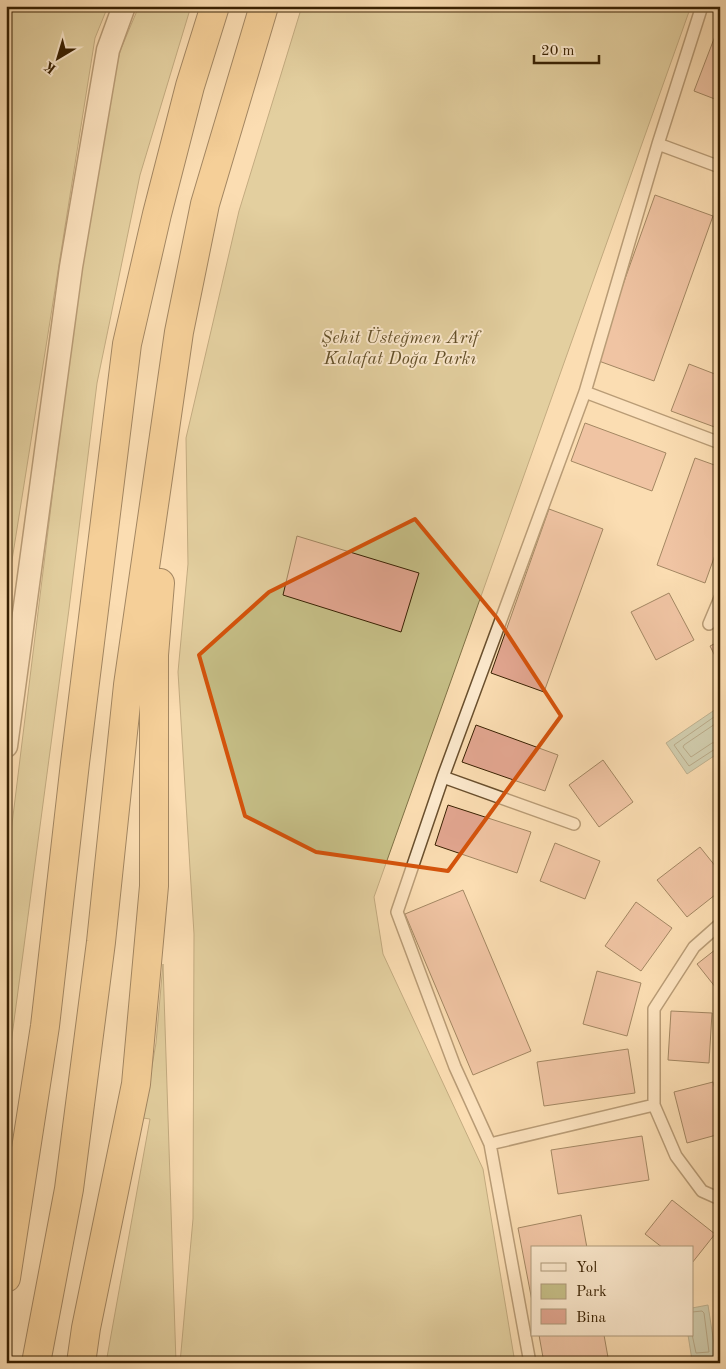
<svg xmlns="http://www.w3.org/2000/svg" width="726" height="1369" viewBox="0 0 726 1369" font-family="'Old Standard TT',serif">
	<rect width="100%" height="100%" fill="#fbddb2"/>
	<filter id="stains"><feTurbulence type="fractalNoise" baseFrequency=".004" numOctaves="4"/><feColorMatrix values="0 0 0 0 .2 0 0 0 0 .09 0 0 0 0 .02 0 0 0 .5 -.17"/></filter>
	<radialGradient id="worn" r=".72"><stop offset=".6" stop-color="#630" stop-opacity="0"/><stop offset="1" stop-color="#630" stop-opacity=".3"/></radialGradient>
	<path fill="#c6bf87" stroke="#7f7044" d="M6,6H108L95,38L6,598Z
		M139,6H191L140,175L97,383L69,609L6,1081V873L76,303L109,103L120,51Z
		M302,6H691L374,897L383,954L483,1169L515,1363H180L193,1219L194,934L178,672L188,564L186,438L239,211Z
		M163,964L176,1363H106L150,1119L143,1118L156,1043Z"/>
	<path fill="#9fbcaa" stroke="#767e66" d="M716,709L720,715V752L687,774L666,743Z
		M708,1305L716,1357L692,1360L688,1335H692V1308Z"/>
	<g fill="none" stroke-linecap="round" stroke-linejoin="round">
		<path stroke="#6c6e56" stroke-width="1" d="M720,717H714L674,745L689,766L715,749L720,748
			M720,723L715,724L684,745L683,747L691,757L712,743L720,742
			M692,1312L702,1311L704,1313L709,1352L696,1353L692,1334"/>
	</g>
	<path fill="#e2a690" stroke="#382001" d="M720,23V101L694,91Z
		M655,195L713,216L654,381L596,360Z
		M689,364L720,376V429L671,411Z
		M585,423L666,453L652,491L571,461Z
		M695,458L720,467V541L705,583L657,565Z
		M549,509L603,529L544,692L491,673Z
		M297,536L419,573L401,632L283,595Z
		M669,593L694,640L656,660L631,612Z
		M720,641V666L710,646Z
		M476,725L558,755L545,791L462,762Z
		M603,760L633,802L599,827L569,785Z
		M448,805L531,832L517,873L435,845Z
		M555,843L600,861L585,899L540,881Z
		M700,847L720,872V891L687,917L657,880Z
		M463,890L531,1051L473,1075L405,914Z
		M636,902L672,928L641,971L605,946Z
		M720,946V993L697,964Z
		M597,971L641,983L627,1036L583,1024Z
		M671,1011L712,1013L709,1063L668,1060Z
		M628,1049L635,1093L544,1106L537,1062Z
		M713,1082L720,1108V1134L687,1143L674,1092Z
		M642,1136L649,1180L558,1194L551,1150Z
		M672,1200L715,1234L692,1263V1248H663L645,1234Z
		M581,1215L587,1248H532V1301L518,1228Z
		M539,1335H604L609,1363H544Z"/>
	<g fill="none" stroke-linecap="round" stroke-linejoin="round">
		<g stroke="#694f2d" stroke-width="14">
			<path id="service" d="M658,144L702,6
				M585,392L720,443
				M709,624L720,598
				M443,777L574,824
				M720,924L694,947L654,1009V1105L676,1156L702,1191L720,1199
				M490,1144L654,1105
				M530,1363L490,1144L455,1067L397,912L443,777L585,392L658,144L720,167"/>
		</g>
		<g stroke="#694f2d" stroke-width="25">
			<path id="minor" d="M6,746L71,267L108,50L124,6"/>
		</g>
		<g stroke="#382001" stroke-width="30">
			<path id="motorway" d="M6,1278L45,1026L75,763L127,344L157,214L190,86L215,6
				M36,1363L69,1189L101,942L128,685L179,332L205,204L264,6
				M81,1363L86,1328L136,1084L154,886V655L160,583"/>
		</g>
		<use href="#service" stroke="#fce9cd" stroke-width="11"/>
		<use href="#minor" stroke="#fce9cd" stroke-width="22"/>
		<use href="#motorway" stroke="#eebe79" stroke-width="28"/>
	</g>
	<path d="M0 0H726V1369H0ZM415,519L497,618L561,716L448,871L316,852L245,816L199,655L269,592Z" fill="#fbddb2" fill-opacity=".55" fill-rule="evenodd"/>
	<path fill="none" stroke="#d6530b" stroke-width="4" stroke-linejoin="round" d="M415,519L497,618L561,716L448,871L316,852L245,816L199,655L269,592Z"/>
	<g text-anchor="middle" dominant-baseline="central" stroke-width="4" stroke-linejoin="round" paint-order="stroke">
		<g font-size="18" font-style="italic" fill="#635029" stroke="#fce9cd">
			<text x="400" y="338">Şehit Üsteğmen Arif<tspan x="400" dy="21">Kalafat Doğa Parkı</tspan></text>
		</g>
	</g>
	<rect width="726" height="1369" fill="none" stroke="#fbddb2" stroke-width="25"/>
	<rect x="8" y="8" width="711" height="1354" fill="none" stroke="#382001" stroke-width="2.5"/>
	<rect x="12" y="12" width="701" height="1344" fill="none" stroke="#382001"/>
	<rect x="531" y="1246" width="162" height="90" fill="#fce9cd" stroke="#ae997b"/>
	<rect x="541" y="1263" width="25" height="8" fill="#fce9cd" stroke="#ae997b"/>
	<text x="576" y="1272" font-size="15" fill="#382001">Yol</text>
	<rect x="541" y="1284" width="25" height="15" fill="#c6bf87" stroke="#ae997b"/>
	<text x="576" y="1296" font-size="15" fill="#382001">Park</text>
	<rect x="541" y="1309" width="25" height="15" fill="#e2a690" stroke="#ae997b"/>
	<text x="576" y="1322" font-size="15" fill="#382001">Bina</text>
	<g transform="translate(58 58) rotate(218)" stroke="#fce9cd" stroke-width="4" paint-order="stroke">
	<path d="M0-4L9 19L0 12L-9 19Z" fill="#382001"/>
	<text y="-8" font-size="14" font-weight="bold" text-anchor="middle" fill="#382001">K</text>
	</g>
	<path d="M534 55v8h65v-8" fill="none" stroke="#382001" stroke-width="2.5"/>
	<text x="541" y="55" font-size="15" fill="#382001" stroke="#fce9cd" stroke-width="4" paint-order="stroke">20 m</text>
	<rect width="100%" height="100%" filter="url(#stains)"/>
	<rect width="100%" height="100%" fill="url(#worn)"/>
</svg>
